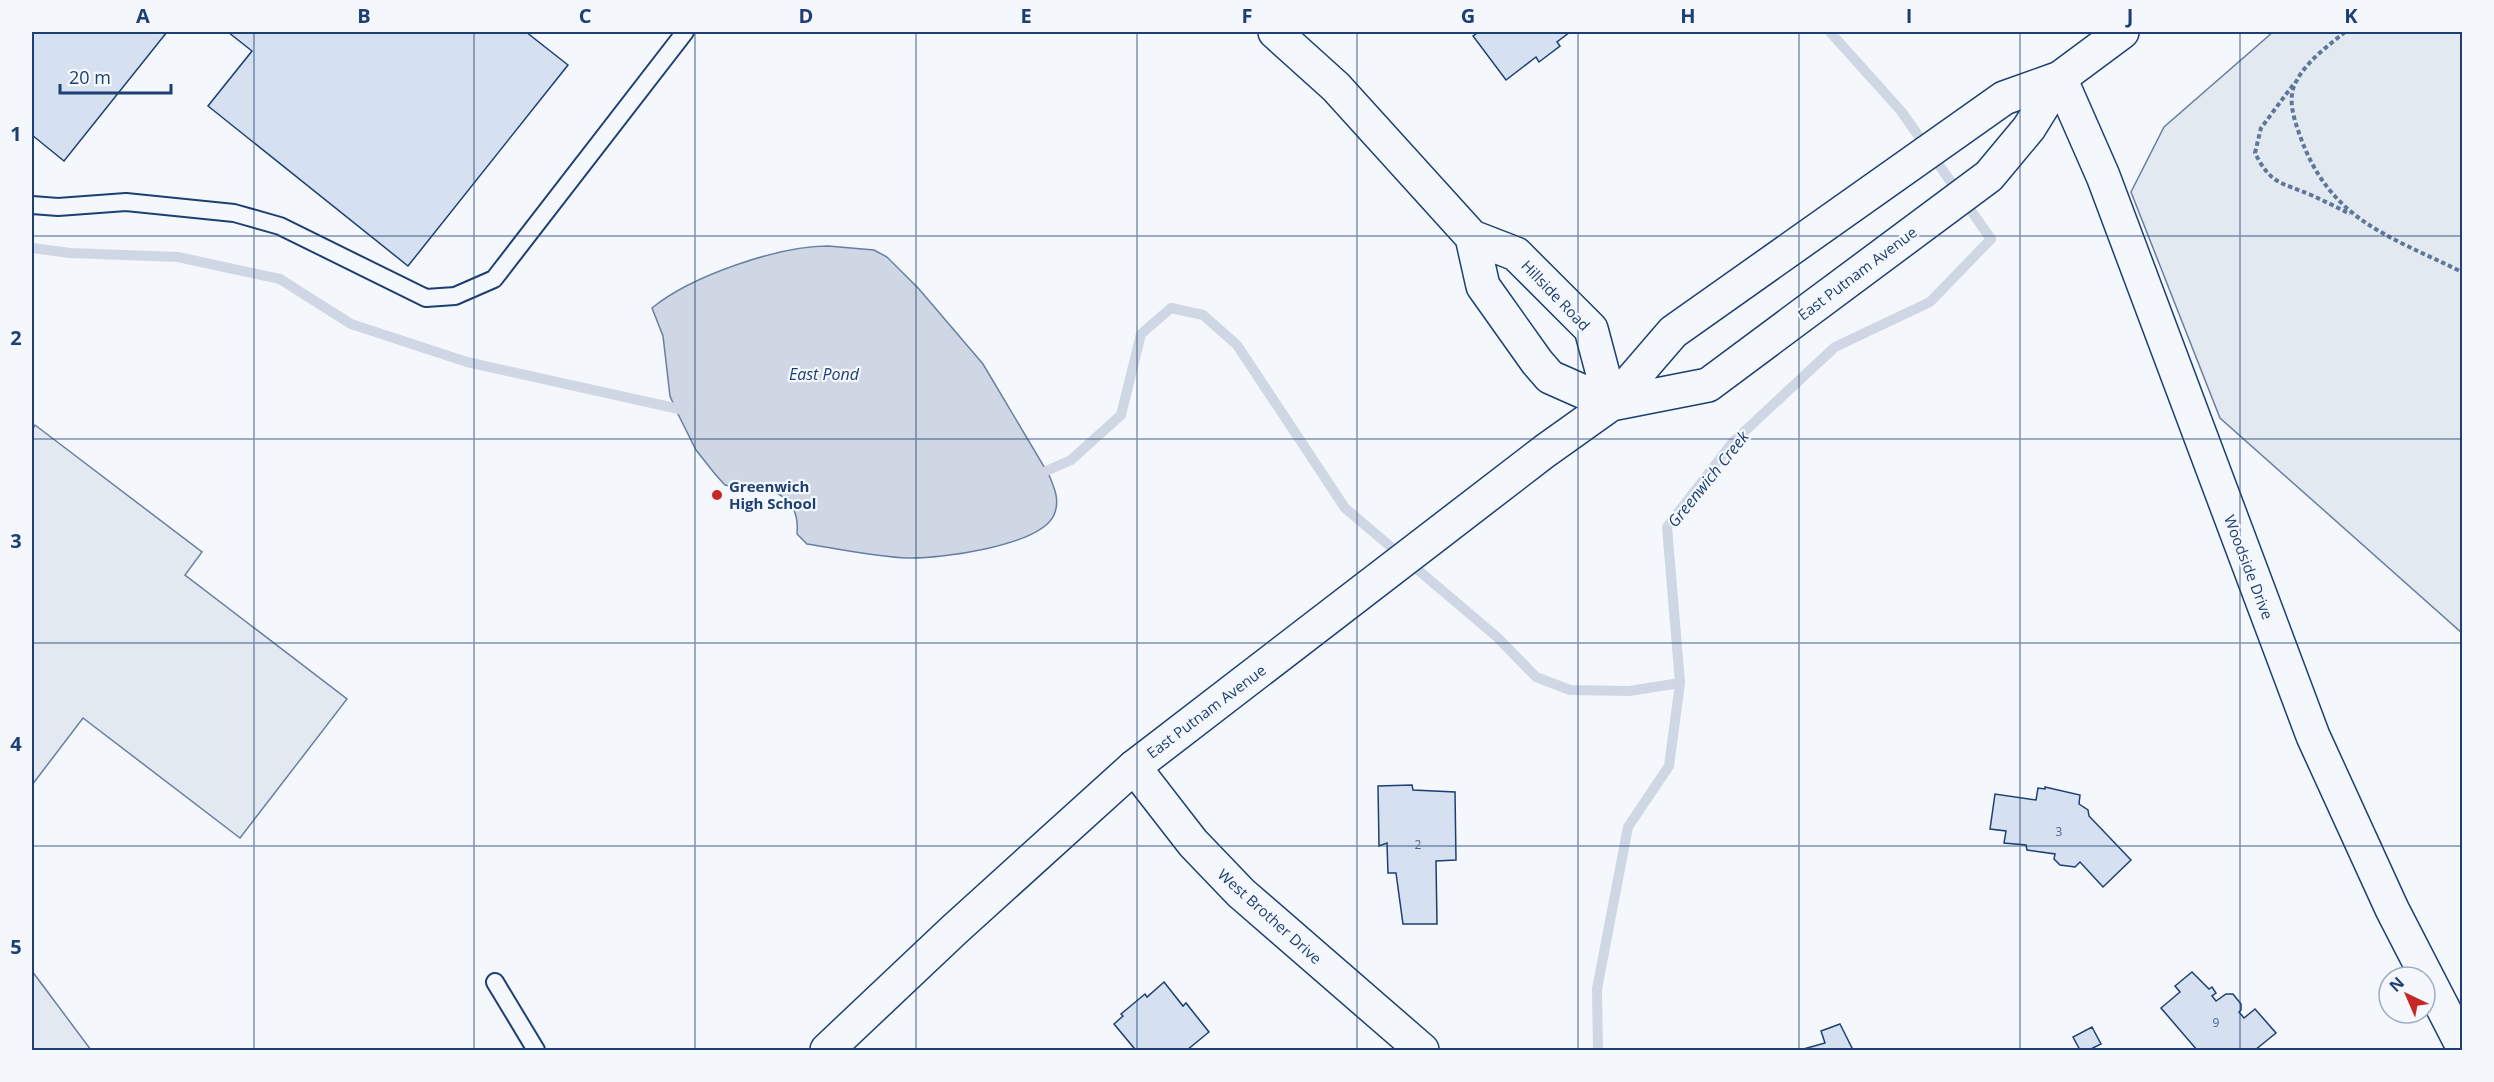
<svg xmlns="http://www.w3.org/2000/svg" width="2494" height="1082" viewBox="0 0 2494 1082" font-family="'Open Sans',sans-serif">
	<rect width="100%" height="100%" fill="#f4f7fb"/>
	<path fill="#e3e9f0" stroke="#687fa3" stroke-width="1.5" d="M2273,32H2462V633L2220,418L2131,192L2164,127Z
		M35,425L202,552L185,575L347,699L240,838L83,718L32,785V430Z
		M32,971L91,1050H32Z"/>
	<path fill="#cfd7e4" stroke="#687fa3" stroke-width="1.5" d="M828,246L874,250L887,257L919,289L983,364L1049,475C1055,489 1060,501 1054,515C1040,546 939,559 908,558C875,557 840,549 807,544L797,534C800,500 781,494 753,483L740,489L725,485L715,474L696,450L676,410L670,396L663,336L652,308C691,276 778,246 828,246Z"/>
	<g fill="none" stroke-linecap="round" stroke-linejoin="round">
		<path stroke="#cfd7e4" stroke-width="10" d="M32,248L70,253L178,257L280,279L351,324L467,362L688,411
			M1035,476L1071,460L1121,415L1141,334L1171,308L1203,315L1237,345L1345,508L1497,637L1536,677L1570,690L1629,691L1680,683
			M1598,1050L1597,989L1628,827L1669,766L1680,683L1667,527L1732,443L1835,347L1930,302L1991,239L1901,111L1830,32"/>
	</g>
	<path fill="#d5e0f0" stroke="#1d3f73" stroke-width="1.5" d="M32,32H167L64,161L32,135Z
		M228,32H526L568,65L408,266L208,106L252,51Z
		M1479,32H1570L1557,42L1560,46L1539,62L1536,57L1506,80L1473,36Z
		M1412,785L1413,790L1455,792L1456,860L1436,861L1437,924H1403L1396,873H1388L1387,843L1379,846L1378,786Z
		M2045,787L2080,795L2079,804L2088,810L2089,816L2131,860L2103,887L2080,862L2075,867L2060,865L2054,859L2055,854L2027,850L2026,845L2004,843L2006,831L1990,829L1995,794L2036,800L2038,788L2045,789Z
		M2192,972L2209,989L2212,987L2216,993L2212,996L2216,1001L2226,994H2233L2241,1004V1010L2239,1012L2244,1018L2255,1009L2276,1033L2255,1050H2197L2161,1008L2180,992L2175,986Z
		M1164,982L1183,1006L1186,1003L1209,1032L1187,1050H1132L1134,1048L1114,1024L1123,1016L1121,1014L1145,994L1147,997Z
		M1840,1024L1853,1050H1800L1825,1043L1821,1031Z
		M2092,1027L2101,1044L2089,1050H2080L2073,1037Z"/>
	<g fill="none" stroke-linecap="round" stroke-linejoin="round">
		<g stroke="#1d3f73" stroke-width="20">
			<path id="lane" d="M32,205L58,207L126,202L234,213L280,226L426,298L455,296L494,279L685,32
				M495,982L536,1050"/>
		</g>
		<g stroke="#1d3f73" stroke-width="36">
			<path id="street" d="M1275,32L1336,87L1472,237L1516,254L1591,329L1611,404
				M2060,78L2103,176L2313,736L2392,909L2462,1045
				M1472,237L1483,286L1537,362L1550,377L1611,404
				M1134,767L1193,843L1241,893L1422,1050"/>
		</g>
		<g stroke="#1d3f73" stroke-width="36">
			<path id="primary" d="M1611,404L1708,385L1989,176L2029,128L2060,78
				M827,1050L954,930L1134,767L1545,451L1611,404L1673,332L2004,98L2060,78L2122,32"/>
		</g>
		<path stroke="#5e769c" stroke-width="4" stroke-dasharray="4.5 3" stroke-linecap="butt" d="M2345,32C2329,45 2307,61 2297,80C2287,96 2293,116 2299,133C2329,220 2387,235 2462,272
			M2293,85L2261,128L2255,153C2271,185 2281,182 2311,195C2324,201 2337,207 2350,214"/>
		<use href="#lane" stroke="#f4f7fb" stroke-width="16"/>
		<use href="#street" stroke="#f4f7fb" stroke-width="33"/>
		<use href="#primary" stroke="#f4f7fb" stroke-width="33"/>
	</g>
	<path fill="none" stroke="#1d3f73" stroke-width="1.5" stroke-opacity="0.55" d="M254,32V1050M474,32V1050M695,32V1050M916,32V1050M1137,32V1050M1357,32V1050M1578,32V1050M1799,32V1050M2020,32V1050M2240,32V1050M32,236H2462M32,439H2462M32,643H2462M32,846H2462"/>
	<circle fill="#c62828" stroke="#f4f7fb" stroke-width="2" cx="717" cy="495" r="6"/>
	<g text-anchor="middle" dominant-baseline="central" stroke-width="4.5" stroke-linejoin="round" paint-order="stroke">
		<g font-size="12" fill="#4b6792">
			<text x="2059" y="831">3</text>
			<text x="1418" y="844">2</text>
			<text x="2216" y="1022">9</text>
		</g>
		<g font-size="15" fill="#1d3f73" stroke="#f4f7fb">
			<text transform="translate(1857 273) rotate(-37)">East Putnam Avenue</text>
			<text transform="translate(1556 295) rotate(46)">Hillside Road</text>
			<text transform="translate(2249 567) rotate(69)">Woodside Drive</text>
			<text transform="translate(1206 711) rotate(-37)">East Putnam Avenue</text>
			<text transform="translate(1270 916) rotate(42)">West Brother Drive</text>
		</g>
		<g font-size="15" font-weight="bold" fill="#1d3f73" stroke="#f4f7fb" text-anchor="start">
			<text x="729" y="486">Greenwich<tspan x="729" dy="17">High School</tspan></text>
		</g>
		<g font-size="16" font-style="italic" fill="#1d3f73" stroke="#f4f7fb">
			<text x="824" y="374">East Pond</text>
			<text transform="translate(1708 479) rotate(-51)">Greenwich Creek</text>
		</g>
	</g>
	<rect width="2494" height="1082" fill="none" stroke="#f4f7fb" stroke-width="66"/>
	<g transform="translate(2407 995) rotate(316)"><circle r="28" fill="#f4f7fb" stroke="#9eadc5" stroke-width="1.5"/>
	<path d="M0-4.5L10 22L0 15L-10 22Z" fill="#c62828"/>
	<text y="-9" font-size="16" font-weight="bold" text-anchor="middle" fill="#1d3f73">N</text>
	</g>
	<path d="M60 84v9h111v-9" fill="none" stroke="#1d3f73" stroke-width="3"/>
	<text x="69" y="84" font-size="18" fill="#1d3f73" stroke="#f4f7fb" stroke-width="4.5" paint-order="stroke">20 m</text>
	<rect x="33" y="33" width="2428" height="1016" fill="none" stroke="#1d3f73" stroke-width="2"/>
	<g font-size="20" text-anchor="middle" font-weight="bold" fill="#1d3f73">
		<text x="143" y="23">A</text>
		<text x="364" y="23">B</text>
		<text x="585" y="23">C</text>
		<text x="806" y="23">D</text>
		<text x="1026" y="23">E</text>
		<text x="1247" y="23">F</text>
		<text x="1468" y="23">G</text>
		<text x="1688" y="23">H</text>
		<text x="1909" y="23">I</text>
		<text x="2130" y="23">J</text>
		<text x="2351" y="23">K</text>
		<text x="16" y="141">1</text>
		<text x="16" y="345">2</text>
		<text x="16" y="548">3</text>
		<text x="16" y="751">4</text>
		<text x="16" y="954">5</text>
	</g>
</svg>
